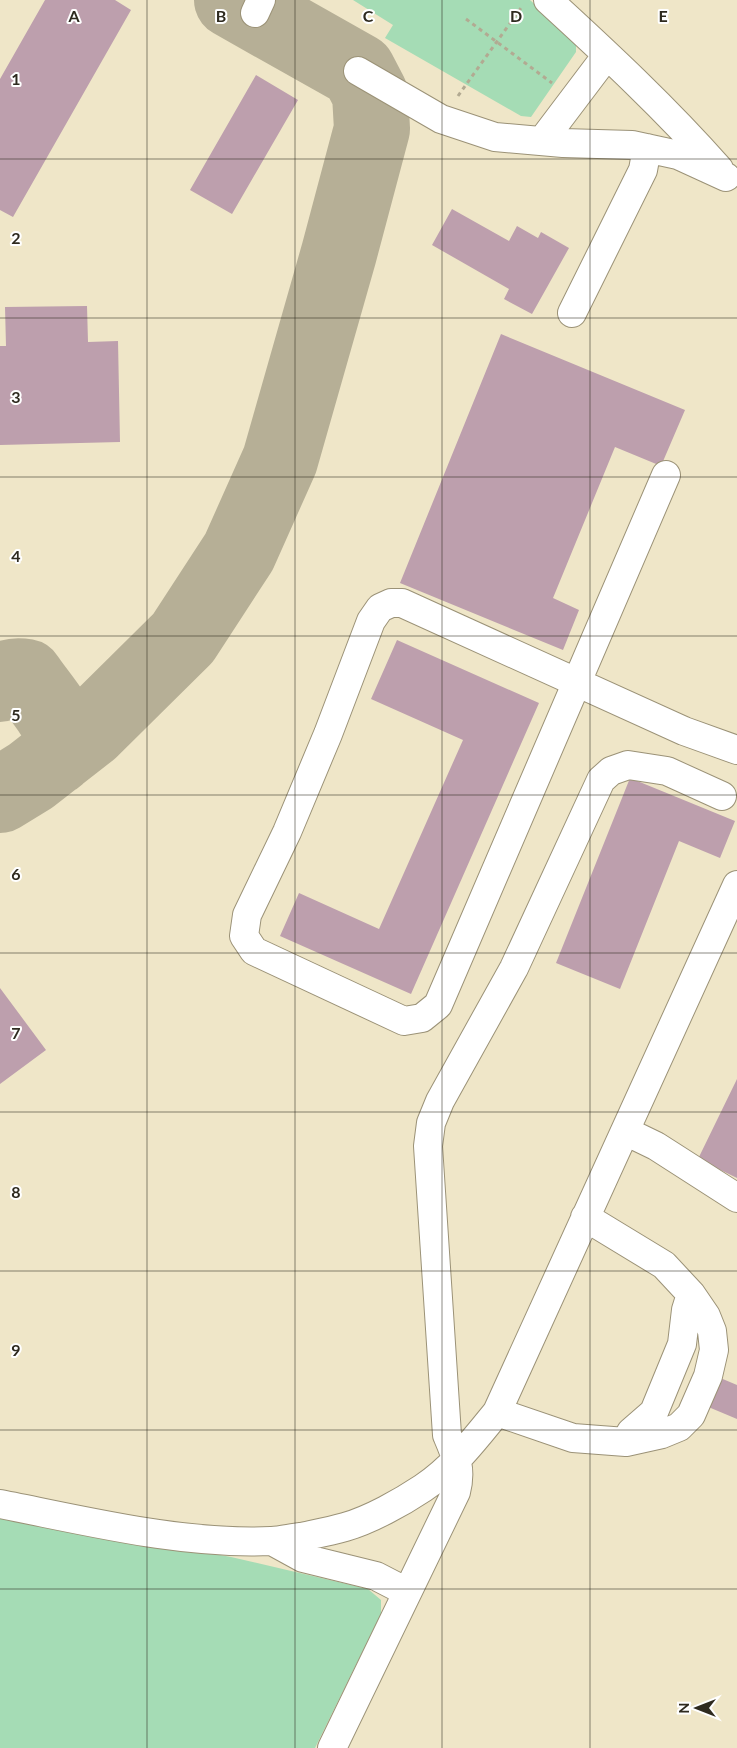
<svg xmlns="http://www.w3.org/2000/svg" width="737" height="1748" viewBox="0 0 737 1748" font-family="Lato,sans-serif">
	<rect width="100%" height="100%" fill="#efe6c8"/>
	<path fill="#a5dcb5" d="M353,0H530L576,42V52L531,117L521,116L385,38L393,25Z
		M0,1515L231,1557L368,1589L381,1600V1614L315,1748H0Z"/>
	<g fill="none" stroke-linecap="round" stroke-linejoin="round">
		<path stroke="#b6af96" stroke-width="76" d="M0,684C8,676 15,675 26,677C35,691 60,719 62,734C63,742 59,750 56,757
			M0,795L31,776L90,730L183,638L239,552L280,460L339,253L372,129L370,94L358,71L232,0"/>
	</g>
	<path fill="#bd9fad" d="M45,0H115L131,10L13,217L0,210V79Z
		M256,75L298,100L232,214L190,190Z
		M452,209L509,241L517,226L538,238L541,232L569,248L532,314L504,299L509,289L432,245Z
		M87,306L88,342L118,341L120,442L0,445V346H6L5,307Z
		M501,334L685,410L661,466L615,447L553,598L579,610L563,650L400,583Z
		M397,640L539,703L411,994L280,936L299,893L379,929L463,740L371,699Z
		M630,778L735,821L720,858L679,841L620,989L556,963Z
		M0,988L46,1050L0,1084Z
		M737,1079V1178L698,1159Z
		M718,1377L737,1385V1419L706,1406Z"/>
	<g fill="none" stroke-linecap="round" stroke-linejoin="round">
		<g stroke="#9b9277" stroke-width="30">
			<path id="minor" d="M548,0C607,54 666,109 719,169
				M255,13L261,0
				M358,71L441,119L495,137L563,143L632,145L678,155L726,177
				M542,141L607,55
				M572,313L643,170L647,148
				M666,475L438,1005L422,1018L404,1021L254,951L244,936L247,915L287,832L328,734L371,621L380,608L391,603H402L684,731L737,750
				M625,1131L656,1146L737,1198
				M497,1412L573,1438L626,1442L662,1434L679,1427L691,1415L708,1376L714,1350L712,1331L706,1316L691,1294L664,1265L585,1217
				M626,1442L631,1432L654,1412L682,1344L686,1310L691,1294
				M0,1504C87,1521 182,1545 271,1541C280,1541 291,1538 301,1537C315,1534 331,1531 345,1527C370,1520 402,1502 423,1488C453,1468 475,1439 497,1412L737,885
				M272,1541L303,1558L376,1576L407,1592
				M332,1748L456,1492C462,1469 456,1456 447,1435L428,1146L431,1123L440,1101L514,968L601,780L611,771L628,765L667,771L722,796"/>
		</g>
		<path stroke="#b2aa92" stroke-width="3" stroke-dasharray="4 4" stroke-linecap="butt" d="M466,19L552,83
			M458,96L521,8"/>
		<use href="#minor" stroke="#fff" stroke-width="28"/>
	</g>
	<path fill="none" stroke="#2e2a1f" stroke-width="1" stroke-opacity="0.55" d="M147,0V1748M295,0V1748M442,0V1748M590,0V1748M0,159H737M0,318H737M0,477H737M0,636H737M0,795H737M0,953H737M0,1112H737M0,1271H737M0,1430H737M0,1589H737"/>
	<g font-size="16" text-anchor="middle" font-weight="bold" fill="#2e2a1f" stroke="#fff" stroke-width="4" stroke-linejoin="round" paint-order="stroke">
		<text x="74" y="22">A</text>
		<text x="221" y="22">B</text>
		<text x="368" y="22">C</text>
		<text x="516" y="22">D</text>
		<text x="663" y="22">E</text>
		<text x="16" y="85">1</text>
		<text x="16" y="244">2</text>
		<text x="16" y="403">3</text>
		<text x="16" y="562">4</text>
		<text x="16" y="721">5</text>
		<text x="16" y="880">6</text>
		<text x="16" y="1039">7</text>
		<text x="16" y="1198">8</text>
		<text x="16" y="1356">9</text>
	</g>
	<g transform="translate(697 1708) rotate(270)" stroke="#ffffff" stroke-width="4" paint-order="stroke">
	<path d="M0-4L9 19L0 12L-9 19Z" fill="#2e2a1f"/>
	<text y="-8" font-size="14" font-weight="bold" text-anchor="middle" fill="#2e2a1f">N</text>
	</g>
</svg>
